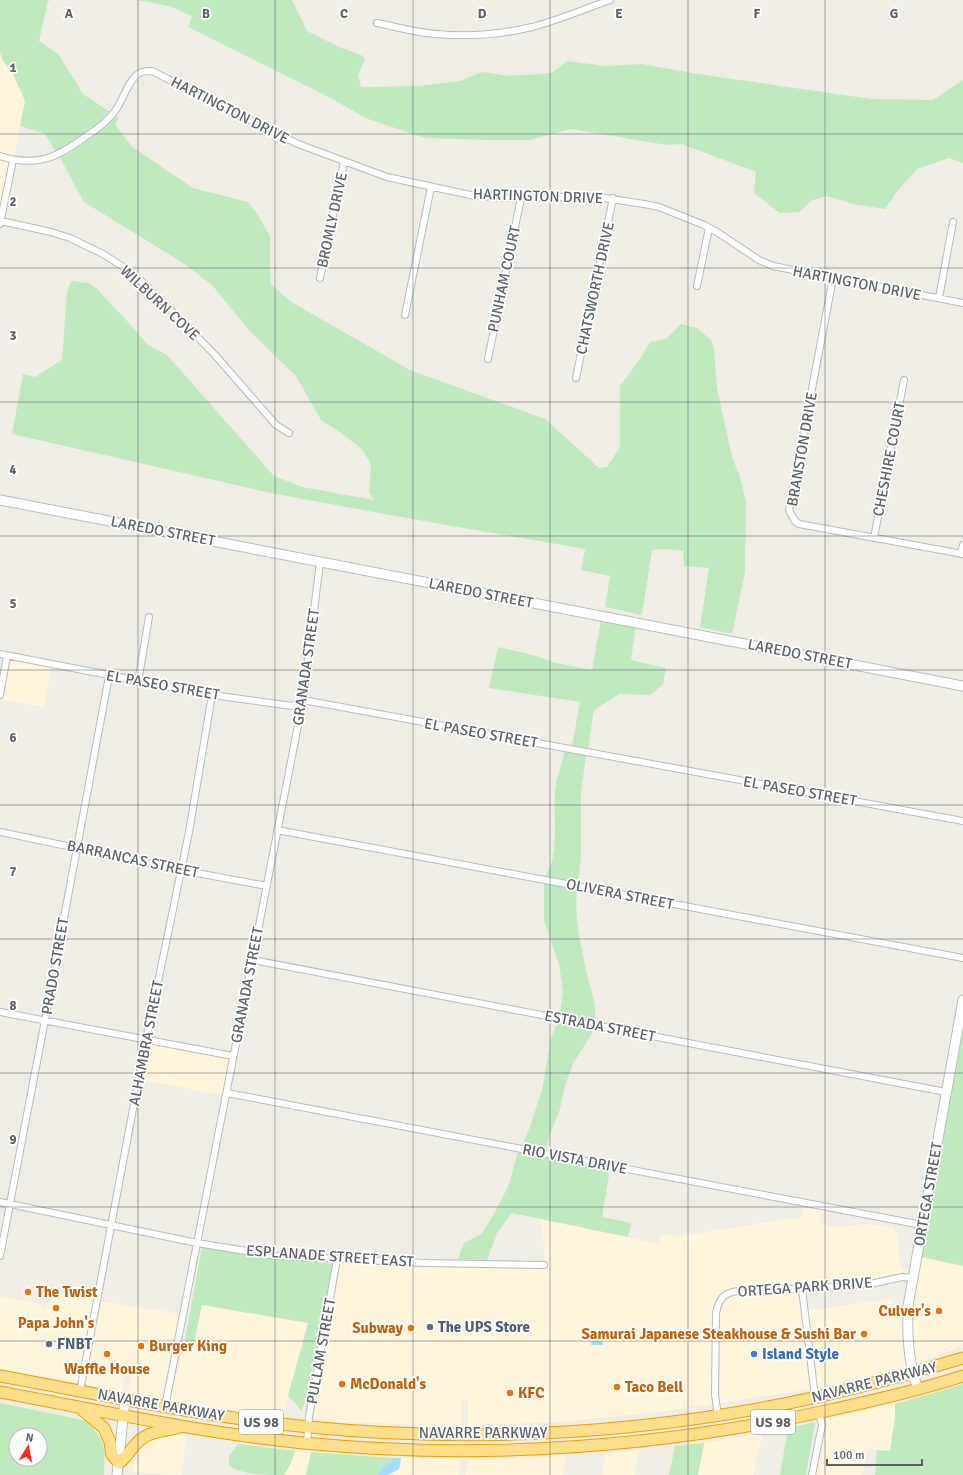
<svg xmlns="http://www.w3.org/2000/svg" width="963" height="1475" viewBox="0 0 963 1475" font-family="Signika,sans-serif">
	<rect width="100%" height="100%" fill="#f0ede4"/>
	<path fill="#fff5da" d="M0,52L2,59L14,76L25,101L14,156L0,152Z
		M0,160L9,162L0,208Z
		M10,660L51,668L44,707L2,700Z
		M149,1044L229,1059L223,1095L142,1080Z
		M804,1206L826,1210L820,1216L821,1223L835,1227L866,1224L893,1227L897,1233L899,1263L904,1270H909L917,1227L918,1228L910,1274H895L875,1280L838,1283L738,1287L724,1292L717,1299L712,1314L713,1404L667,1411L562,1422L468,1425V1400L462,1401V1426L346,1422L311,1418L340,1263L547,1269V1262L544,1261L545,1256L541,1219L659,1244L661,1233L679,1236L802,1217Z
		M926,1224L921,1257L963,1266V1346L914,1364L912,1306Z
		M907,1281L909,1282L908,1367L817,1388L807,1303L808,1308L812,1310L891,1299L893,1305L898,1307L905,1305Z
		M51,1292L94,1300L78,1383L0,1368V1296L49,1306Z
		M799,1293L811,1389L720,1403L719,1314L722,1303L726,1298L738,1295Z
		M100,1301L180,1314L164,1400L128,1393L131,1373L125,1372L122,1392L85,1384Z
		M202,1305L308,1323L288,1396L284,1417L170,1401L184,1345L193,1348Z
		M895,1404V1416L890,1451L868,1449L862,1475H815L825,1426L824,1420Z
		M763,1433L753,1475H698L704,1443Z
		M164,1434L186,1436L182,1475L132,1472L135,1452L146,1441Z
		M640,1450L635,1475H602L606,1454Z
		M295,1451L311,1452L306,1475H284L290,1465Z
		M566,1456L563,1475H465L468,1460L517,1459Z
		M401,1458L461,1459L459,1475H388L399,1469Z"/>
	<path fill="#bfeabe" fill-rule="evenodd" d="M0,0H51L48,1L39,41L59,55L83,94L110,112C95,128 76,141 56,152L45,134L20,126L25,101L14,76L2,59L0,52Z
		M136,0H292L307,31L337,46L363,56L365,59L358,75L361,87L419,86L460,81L482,72L510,76L552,73L567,61L606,66L642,64L698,74L872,99L933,100L963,80V163L949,158L917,169L895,194L885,209L853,204L827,196L813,200L799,212L780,213L754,193L756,172L682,144L667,145L571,129L530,140H489L425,138L368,119L321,93L188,27L192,16L169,6Z
		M116,116L119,118L115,124L132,147L193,188L248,202L256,212L270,236V264L271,285L293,303L410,370L545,419L599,468L607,467L620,447V386L640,359L650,342L666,339L681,324L697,328L712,341L714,349L717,388L732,457L740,477L746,501L745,572L732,634L700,627L709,568L684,566L683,551L665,549L652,550L642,615L605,607L610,576L581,570L585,549L384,514L271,493L12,434L23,374L35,377L62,360L67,292L71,281L89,283L97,289L129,323L147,344L167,355L274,476L302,487L374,500L369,492L371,465L362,449L341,433L321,420L296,376L249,330L212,285L183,263L84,202L60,158C80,147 100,133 116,116Z
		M601,620L636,626L631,660L666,668L663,684L650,695L619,694L594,710L588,748L572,746L580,702L489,688L498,647L533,655L556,663L592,670Z
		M564,752L586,756L581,792V856L578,882L546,876C560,851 553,819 555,791C556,778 562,765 564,752Z
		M544,883L577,890C574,919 582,950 588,978C592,992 597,1007 595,1021L560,1014L563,991L559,964L544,921Z
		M963,1018V1266L921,1257Z
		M558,1021L594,1028V1030L573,1064L565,1085L560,1109L549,1137L546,1149L522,1145L530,1127L542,1090L551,1038Z
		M518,1152L610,1169L602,1217L631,1223L628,1237L512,1213L497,1233L487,1260L458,1259L464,1243L481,1234L490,1221L508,1187Z
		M202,1247L276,1259L334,1263L306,1400L301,1411L295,1403L288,1396L308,1323L202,1305L193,1348L184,1345Z
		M963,1384V1475H875L877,1450L890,1451L895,1416V1404Z
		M0,1403L87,1421L100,1437L105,1451L104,1475H0ZM16,1435H40V1459H16Z
		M815,1422L806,1475H780L788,1428Z
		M704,1443L698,1475H669L675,1446Z
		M238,1444L295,1451L290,1465L284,1475C267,1475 243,1475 229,1466V1456Z
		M311,1452L393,1458L392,1461L383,1467L378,1475H306Z"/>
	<path fill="#a5dbff" d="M592,1339L603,1340V1345H591Z
		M393,1458H401L399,1469L388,1475H378L383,1467L392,1461Z"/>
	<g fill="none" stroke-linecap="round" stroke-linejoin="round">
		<g stroke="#b7bbbf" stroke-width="8">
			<path id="street" d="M377,23C397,27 417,33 437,34C468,37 502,34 532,27C559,20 584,9 610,0
				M0,156C36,167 55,159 85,137C96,130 107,122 115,111C123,101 129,76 142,72C145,71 149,71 152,71L298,144L387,177L475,196L508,198L578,197L605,198L644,204L659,207L704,225L717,232L759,260L773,266L963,303
				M1,221L51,232L70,238L103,254L128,270L140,280L163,302L215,355L276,425L289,433
				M0,224L13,160
				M320,278L344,162
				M833,278L789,510L795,521L799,524L963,554
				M697,286L709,228
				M939,298L953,222
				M405,315L431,187
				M488,359L521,198
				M576,378L613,198
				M874,538L904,380
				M961,554L963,545
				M0,654L212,695L292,706L303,700L963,821
				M138,682L149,617
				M0,695L7,656
				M277,830L963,958
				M0,832L181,870L267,886
				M253,960L946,1092
				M0,1012L233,1056
				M227,1093L922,1225
				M0,1202L197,1243L277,1256L427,1263L544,1265
				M0,1256L45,1020L109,676
				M802,1289L815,1397
				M80,1391L146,1040L189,832L212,695
				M165,1407L303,700L320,562
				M718,1416L715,1395L716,1313C719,1299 723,1293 738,1291L838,1287L875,1283L902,1277L912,1278
				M307,1443L309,1417L337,1259
				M812,1475L822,1425L819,1413"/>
		</g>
		<g stroke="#b8bcc2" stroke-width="11">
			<path id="secondary" d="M0,500L963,686
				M918,1389C908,1361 907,1334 908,1306L963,1000
				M117,1475L125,1400"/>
		</g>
		<g stroke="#f49f00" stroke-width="13">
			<path id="highway" d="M0,1376C103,1395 205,1417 309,1427C462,1442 617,1435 768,1407C834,1395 899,1377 963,1358
				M0,1392C101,1411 202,1433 304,1443C477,1460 652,1448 821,1412C868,1402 917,1391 963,1376
				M80,1408L104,1428L110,1442L112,1455L119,1463C127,1457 129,1451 136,1444C146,1432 162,1431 177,1428"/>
		</g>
		<use href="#street" stroke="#fff" stroke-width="6"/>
		<use href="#secondary" stroke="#fff" stroke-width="9"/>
		<use href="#highway" stroke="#ffde8c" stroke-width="11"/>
	</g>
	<path fill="none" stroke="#5c6166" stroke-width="1" stroke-opacity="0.55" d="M138,0V1475M275,0V1475M413,0V1475M550,0V1475M688,0V1475M825,0V1475M0,134H963M0,268H963M0,402H963M0,536H963M0,670H963M0,805H963M0,939H963M0,1073H963M0,1207H963M0,1341H963"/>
	<g fill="#e8710a" stroke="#fff" stroke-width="1.5">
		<circle cx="28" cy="1292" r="4"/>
		<circle cx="56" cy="1308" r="4"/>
		<circle cx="939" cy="1311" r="4"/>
		<circle cx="411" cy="1328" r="4"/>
		<circle cx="864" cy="1334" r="4"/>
		<circle cx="141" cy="1346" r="4"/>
		<circle cx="107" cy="1354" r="4"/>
		<circle cx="342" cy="1384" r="4"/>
		<circle cx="617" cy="1387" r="4"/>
		<circle cx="510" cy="1393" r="4"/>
	</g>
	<g fill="#5c6f8a" stroke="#fff" stroke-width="1.5">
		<circle cx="430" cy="1327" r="4"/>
		<circle cx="49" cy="1344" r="4"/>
	</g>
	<circle fill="#3f7fe0" stroke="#fff" stroke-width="1.5" cx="754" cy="1354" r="4"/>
	<g text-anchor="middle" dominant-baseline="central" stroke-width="3.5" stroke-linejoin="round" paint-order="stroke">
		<g fill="#fff" stroke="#8d9094" stroke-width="1">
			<rect x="239" y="1410" width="44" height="24" rx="3"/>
			<rect x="751" y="1410" width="44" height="24" rx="3"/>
		</g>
		<g font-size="14" font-weight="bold" fill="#5c6166">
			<text x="261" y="1422">US 98</text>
			<text x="773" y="1422">US 98</text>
		</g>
		<g font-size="15" fill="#5c6166" stroke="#fff">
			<text transform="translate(230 110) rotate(27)">HARTINGTON DRIVE</text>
			<text transform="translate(538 196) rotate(2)">HARTINGTON DRIVE</text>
			<text transform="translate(332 220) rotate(-78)">BROMLY DRIVE</text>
			<text transform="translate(504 279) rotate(-78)">PUNHAM COURT</text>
			<text transform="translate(857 283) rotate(11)">HARTINGTON DRIVE</text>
			<text transform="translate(595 288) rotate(-78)">CHATSWORTH DRIVE</text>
			<text transform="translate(160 303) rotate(43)">WILBURN COVE</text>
			<text transform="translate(802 449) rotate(-80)">BRANSTON DRIVE</text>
			<text transform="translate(889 459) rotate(-79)">CHESHIRE COURT</text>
			<text transform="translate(163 531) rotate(11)">LAREDO STREET</text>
			<text transform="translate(481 593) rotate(11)">LAREDO STREET</text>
			<text transform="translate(800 654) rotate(11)">LAREDO STREET</text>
			<text transform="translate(306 667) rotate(-82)">GRANADA STREET</text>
			<text transform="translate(163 685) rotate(10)">EL PASEO STREET</text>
			<text transform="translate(481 733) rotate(10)">EL PASEO STREET</text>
			<text transform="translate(800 791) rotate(10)">EL PASEO STREET</text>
			<text transform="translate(133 859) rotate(12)">BARRANCAS STREET</text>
			<text transform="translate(620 894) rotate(11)">OLIVERA STREET</text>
			<text transform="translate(55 966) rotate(-80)">PRADO STREET</text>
			<text transform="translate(247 985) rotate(-79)">GRANADA STREET</text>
			<text transform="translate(600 1026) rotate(11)">ESTRADA STREET</text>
			<text transform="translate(146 1043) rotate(-79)">ALHAMBRA STREET</text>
			<text transform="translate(575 1159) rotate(11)">RIO VISTA DRIVE</text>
			<text transform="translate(928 1194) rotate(-80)">ORTEGA STREET</text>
			<text transform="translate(330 1256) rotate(4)">ESPLANADE STREET EAST</text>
			<text transform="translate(805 1287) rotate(-4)">ORTEGA PARK DRIVE</text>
			<text transform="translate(321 1351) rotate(-80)">PULLAM STREET</text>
			<text transform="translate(874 1382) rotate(-14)">NAVARRE PARKWAY</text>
			<text transform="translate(161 1405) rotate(10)">NAVARRE PARKWAY</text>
			<text x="483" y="1433">NAVARRE PARKWAY</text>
		</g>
		<g font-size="15" font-weight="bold" fill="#c56008" stroke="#fff" text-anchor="start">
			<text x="36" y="1292">The Twist</text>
			<text x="931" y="1311" text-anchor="end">Culver's</text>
			<text x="56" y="1323" text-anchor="middle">Papa John's</text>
			<text x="403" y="1328" text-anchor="end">Subway</text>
			<text x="856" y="1334" text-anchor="end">Samurai Japanese Steakhouse &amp; Sushi Bar</text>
			<text x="149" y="1346">Burger King</text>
			<text x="107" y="1369" text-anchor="middle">Waffle House</text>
			<text x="350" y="1384">McDonald's</text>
			<text x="625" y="1387">Taco Bell</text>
			<text x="518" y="1393">KFC</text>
		</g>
		<g font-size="15" font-weight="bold" fill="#4e5e75" stroke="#fff" text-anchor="start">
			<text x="438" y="1327">The UPS Store</text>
			<text x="57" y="1344">FNBT</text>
		</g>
		<g font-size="15" font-weight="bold" fill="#366cbe" stroke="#fff" text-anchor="start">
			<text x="762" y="1354">Island Style</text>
		</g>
	</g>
	<g font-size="13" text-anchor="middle" font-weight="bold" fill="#5c6166" stroke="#fff" stroke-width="3.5" stroke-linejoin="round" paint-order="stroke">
		<text x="69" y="18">A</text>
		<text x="206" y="18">B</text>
		<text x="344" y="18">C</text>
		<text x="482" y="18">D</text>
		<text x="619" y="18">E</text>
		<text x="757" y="18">F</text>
		<text x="894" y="18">G</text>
		<text x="13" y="72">1</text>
		<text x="13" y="206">2</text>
		<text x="13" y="340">3</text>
		<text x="13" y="474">4</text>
		<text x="13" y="608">5</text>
		<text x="13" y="742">6</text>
		<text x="13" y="876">7</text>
		<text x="13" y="1010">8</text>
		<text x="13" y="1144">9</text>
	</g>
	<g transform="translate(28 1447) rotate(10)"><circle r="19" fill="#ffffff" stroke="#bec0c2"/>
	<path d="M0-3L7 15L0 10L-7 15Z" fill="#fc281f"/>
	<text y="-6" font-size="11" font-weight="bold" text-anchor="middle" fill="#5c6166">N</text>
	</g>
	<path d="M827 1459v6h95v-6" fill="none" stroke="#5c6166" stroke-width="2"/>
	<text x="833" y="1459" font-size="12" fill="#5c6166" stroke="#ffffff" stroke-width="3" paint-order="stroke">100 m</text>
</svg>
